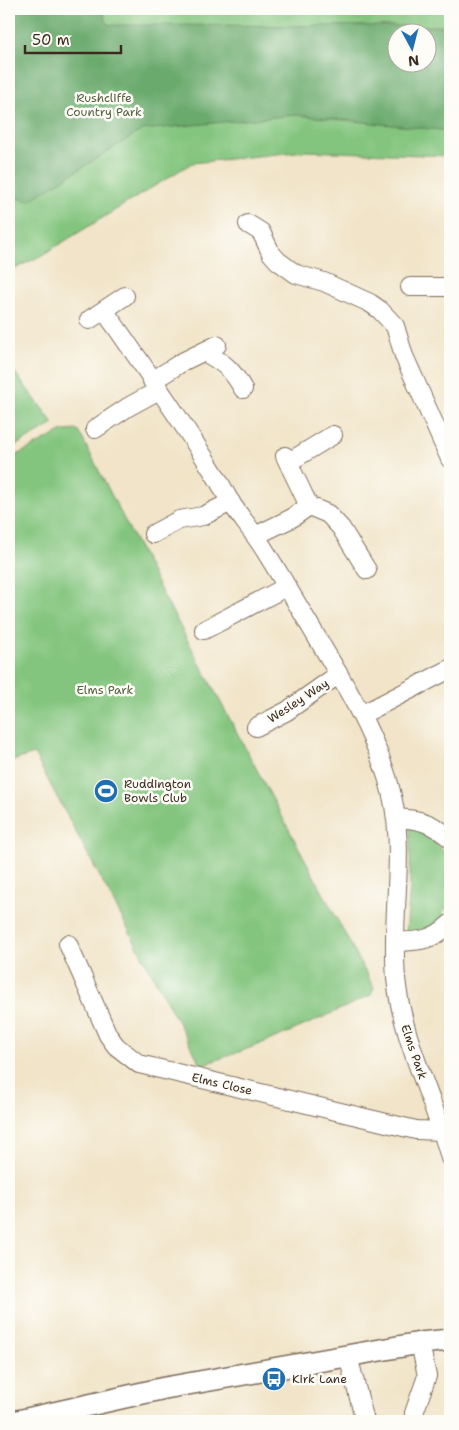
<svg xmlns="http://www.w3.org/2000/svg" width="459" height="1430" viewBox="0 0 459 1430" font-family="'Shantell Sans',sans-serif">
	<rect width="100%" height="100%" fill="#fdfcf7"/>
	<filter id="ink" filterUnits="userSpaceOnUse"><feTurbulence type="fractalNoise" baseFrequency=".02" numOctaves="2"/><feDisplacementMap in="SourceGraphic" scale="10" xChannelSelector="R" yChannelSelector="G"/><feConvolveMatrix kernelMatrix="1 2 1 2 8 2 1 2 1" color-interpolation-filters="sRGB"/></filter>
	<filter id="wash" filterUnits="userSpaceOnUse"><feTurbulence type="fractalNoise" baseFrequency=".0096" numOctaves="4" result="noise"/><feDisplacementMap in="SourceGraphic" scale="20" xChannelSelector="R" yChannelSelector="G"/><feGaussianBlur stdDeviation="1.12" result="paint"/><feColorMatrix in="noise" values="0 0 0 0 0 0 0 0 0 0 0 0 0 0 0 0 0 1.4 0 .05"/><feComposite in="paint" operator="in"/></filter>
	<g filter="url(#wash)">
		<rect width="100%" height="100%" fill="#f1e4c8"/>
		<path fill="#83c57e" stroke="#5f784e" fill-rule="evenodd" d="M9,9H450V156L305,151L192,163L42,255L9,272ZM396,32H426V62H396Z
			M9,365L54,424L9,449Z
			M78,430L160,589L374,988L371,995C314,1022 261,1046 201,1065L34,754L9,762V459L63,431Z
			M410,825L435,831L430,839C457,858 450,873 450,902V906L443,911L445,924L438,929L406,934L410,885Z"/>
		<path fill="#6aaa6d" stroke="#526a46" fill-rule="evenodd" d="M9,9H102L107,24L112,25L450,26V131L295,115L142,130L29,201L9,196ZM396,32H426V62H396Z"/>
	</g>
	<g filter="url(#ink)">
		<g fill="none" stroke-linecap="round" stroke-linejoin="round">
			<g stroke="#7b6b5a" stroke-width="20">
				<path id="minor" d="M248,224L261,232L271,253L278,261L296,274L324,282L370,303L380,310L395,326L404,356L450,459
					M410,287H450
					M104,310C143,365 182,421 217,478C222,486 226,495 231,503C242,519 254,533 264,549C284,581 303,614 322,646C347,688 372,730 387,777C409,845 390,910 396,978C402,1041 434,1098 450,1158
					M89,320L125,296
					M204,352C224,363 232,369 243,389
					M152,381L184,361L217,345
					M95,429L128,407L159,390
					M289,462L333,435
					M309,506L328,514L341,528L367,570
					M153,534L179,520L203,516L231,502
					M255,536L292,518L309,506L285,456
					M204,630L286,587
					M361,715L450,669
					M256,727L287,711L339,674
					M396,818C420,819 432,823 450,838
					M395,942C419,941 432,941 450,924
					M68,944L108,1035L116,1046L139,1064L416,1130L443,1131
					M348,1356L365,1421
					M415,1421L414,1413L427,1376L420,1343"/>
			</g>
			<g stroke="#7b6b5a" stroke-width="24">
				<path id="major" d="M18,1421L165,1388L420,1343L450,1340"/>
			</g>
			<use href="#minor" stroke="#fff" stroke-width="18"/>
			<use href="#major" stroke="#fff" stroke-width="21"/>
		</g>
	</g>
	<defs>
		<g id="stadium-disc" transform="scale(1.25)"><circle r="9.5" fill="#1f6fb2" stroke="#fdfcf7"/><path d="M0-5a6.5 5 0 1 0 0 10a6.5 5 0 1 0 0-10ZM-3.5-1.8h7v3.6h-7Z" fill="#fff"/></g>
		<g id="bus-disc" transform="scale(1.25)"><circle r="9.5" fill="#1f6fb2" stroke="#fdfcf7"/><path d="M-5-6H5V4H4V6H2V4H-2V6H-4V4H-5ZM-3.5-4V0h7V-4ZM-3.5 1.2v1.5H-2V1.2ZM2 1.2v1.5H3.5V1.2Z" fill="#fff"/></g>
	</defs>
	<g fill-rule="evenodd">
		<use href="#stadium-disc" x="106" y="791"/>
		<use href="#bus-disc" x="274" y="1379"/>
	</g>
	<g text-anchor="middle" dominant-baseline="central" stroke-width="5" stroke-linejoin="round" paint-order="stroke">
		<g font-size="12" fill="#546040" stroke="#fdfcf7">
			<text x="104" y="98">Rushcliffe<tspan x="104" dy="14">Country Park</tspan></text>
			<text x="105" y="690">Elms Park</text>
		</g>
		<g font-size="12" fill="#3b2a1e" stroke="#fdfcf7">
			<text transform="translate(298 701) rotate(-33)">Wesley Way</text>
			<text transform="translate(414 1052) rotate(71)">Elms Park</text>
			<text transform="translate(222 1084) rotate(13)">Elms Close</text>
		</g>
		<g font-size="12" fill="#3b2a1e" stroke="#fdfcf7" text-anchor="start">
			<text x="124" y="784">Ruddington<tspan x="124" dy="14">Bowls Club</tspan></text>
			<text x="292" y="1379">Kirk Lane</text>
		</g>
	</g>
	<rect width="459" height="1430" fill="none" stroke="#fdfcf7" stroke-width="30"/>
	<g transform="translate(412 48) rotate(173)"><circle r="24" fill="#fdfcf7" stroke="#afa8a0"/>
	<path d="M0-4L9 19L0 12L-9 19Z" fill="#1f6fb2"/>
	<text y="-8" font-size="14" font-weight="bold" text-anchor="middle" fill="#3b2a1e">N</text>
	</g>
	<path d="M25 45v8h96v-8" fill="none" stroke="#3b2a1e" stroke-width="2.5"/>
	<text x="32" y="45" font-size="15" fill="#3b2a1e" stroke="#fdfcf7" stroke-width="4" paint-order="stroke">50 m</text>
</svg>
